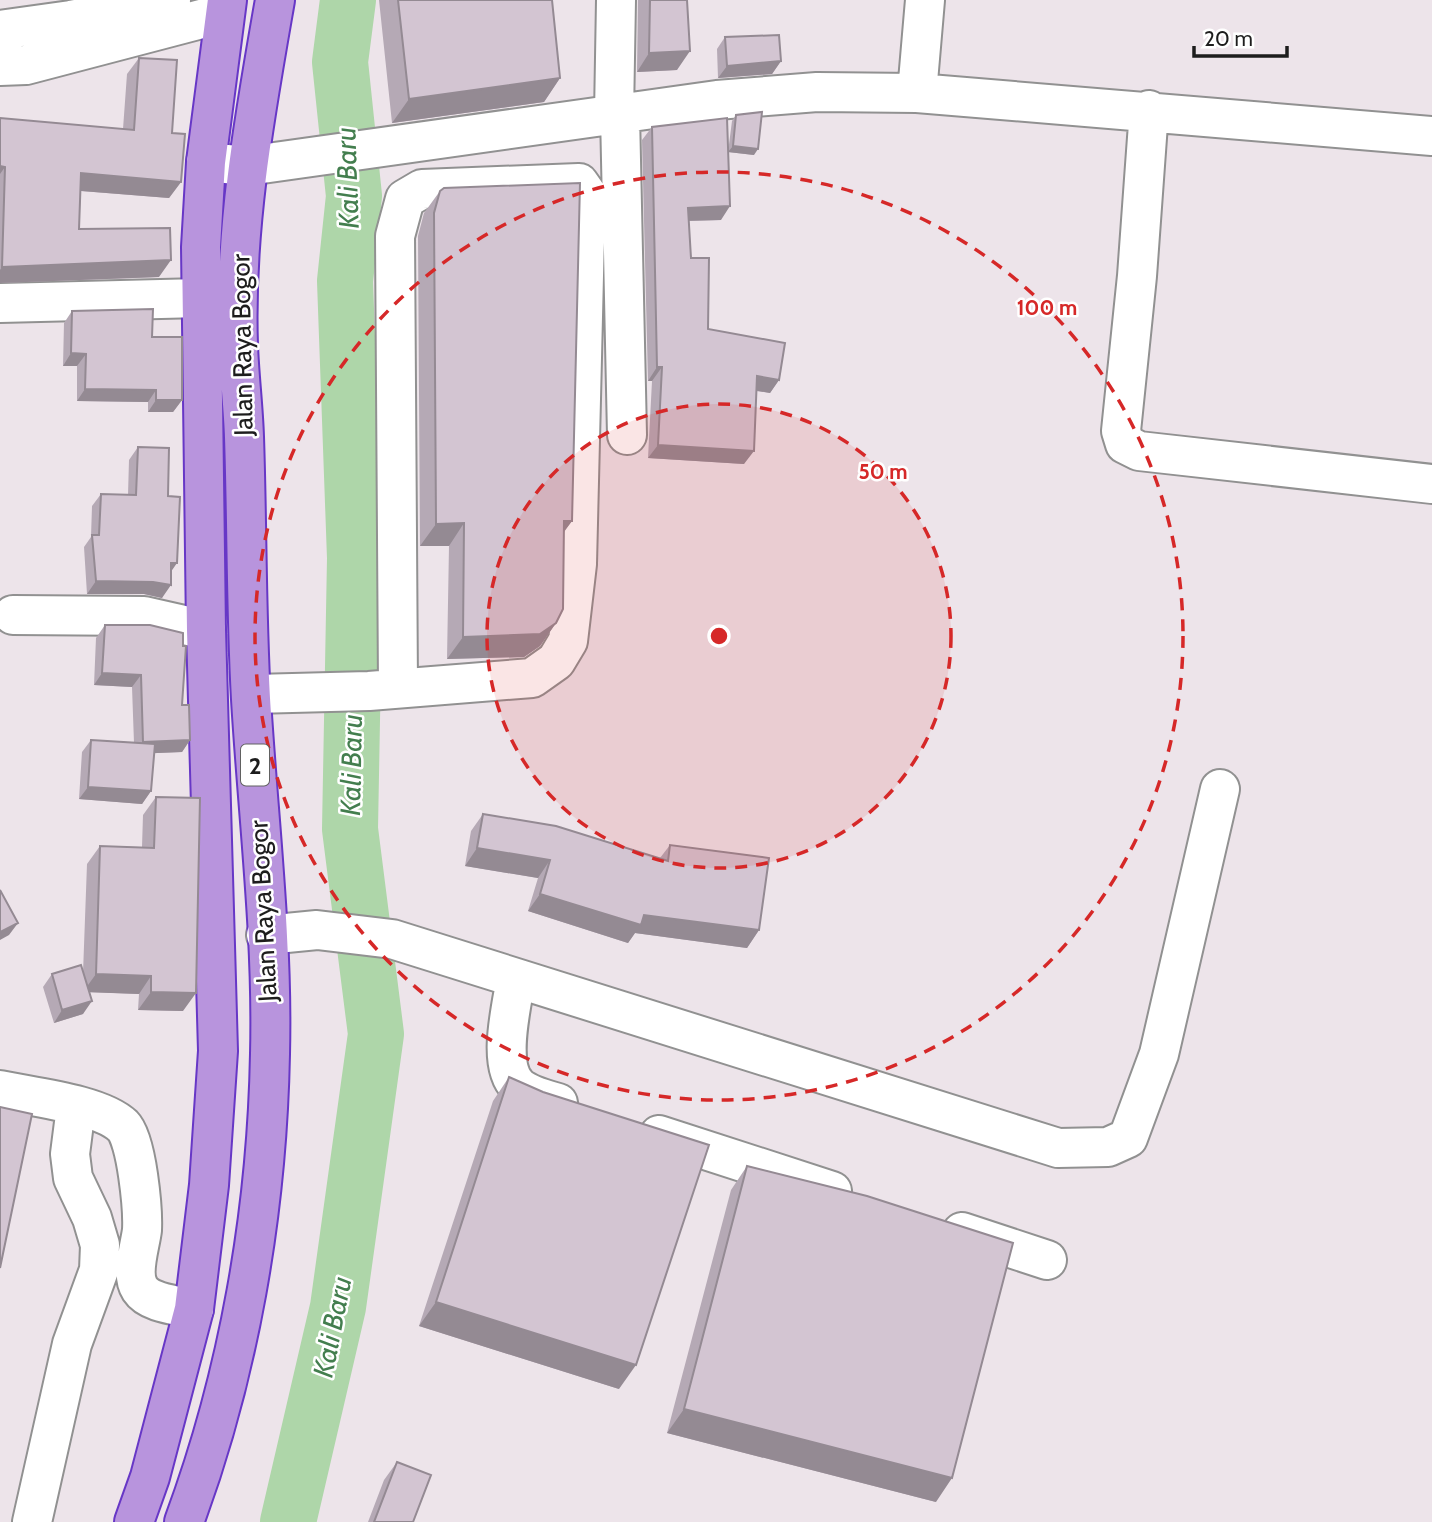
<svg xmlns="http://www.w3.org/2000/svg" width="1432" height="1522" viewBox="0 0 1432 1522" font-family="Cabin,sans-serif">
	<rect width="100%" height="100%" fill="#ede4ea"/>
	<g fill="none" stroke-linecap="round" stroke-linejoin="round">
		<path stroke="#aed6a9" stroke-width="56" d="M288,1522L338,1307L376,1034L350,829L355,558L345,281L354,196L340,62L348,0"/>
		<g stroke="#919191" stroke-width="42">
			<path id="minor" d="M0,30L71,20L171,0
				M0,66L26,65L224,13
				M917,93L925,0
				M1149,110L1137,276L1121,431L1125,444L1139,451L1432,484
				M620,114L627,435
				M614,115L616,0
				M206,162L247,166L717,100L817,92L917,93L1432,136
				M0,303L201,298
				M13,615L144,616L206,630
				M251,694L369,691L532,678L556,661L568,641L577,564L586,193L579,183L422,189L405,199L395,236L398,687
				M266,935L317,930L392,939L1058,1148L1108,1147L1128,1138L1159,1054L1220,789
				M516,978C512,1005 496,1065 518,1086C528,1095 545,1099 558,1103
				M0,1090C32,1097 100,1104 123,1126C137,1140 143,1210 142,1230C140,1247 130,1274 140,1289C150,1304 178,1305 194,1309
				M659,1135L832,1191
				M962,1232L1047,1260
				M32,1522L72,1344L99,1270L100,1245L92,1218L73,1178L70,1154L76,1107"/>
		</g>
		<g stroke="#6737c6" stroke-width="42">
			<path id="highway" d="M134,1522L150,1477L194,1309L209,1185L218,1051L206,630L201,247L206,162L227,0
				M184,1522C239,1374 267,1212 270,1054C273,936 258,817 251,699C246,612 247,524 244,437C243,406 239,375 238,345C234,228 255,114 275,0"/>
		</g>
		<use href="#minor" stroke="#fff" stroke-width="38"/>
		<use href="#highway" stroke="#b894dd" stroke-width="38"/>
	</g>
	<path fill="#b5a9b5" d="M379,0H552L560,78L544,102L392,123Z
		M638,0H687L677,70L637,72Z
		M725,37L781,61L772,74L718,78L717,49Z
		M139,58L172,133L181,182L169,198L81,191L79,229L159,277L0,283V118L123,129L127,74Z
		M736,115L754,155L728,152L732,121Z
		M652,127L721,220L689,221L691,258L708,329L779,380L770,393L756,391L744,464L648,458L652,381H648L642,140Z
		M440,191L572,521L563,532L556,623L540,646L524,657L447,659L449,546H420L418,236L424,213Z
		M72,311L152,337L182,400L173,412H148V402L77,401V366H63L64,323Z
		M138,447L168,496L171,572L162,598L144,594H87L84,547L91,537L92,506L101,494L128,495L129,460Z
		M105,625L182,705L190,740L182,752L154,753L151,791L142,804L79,799L82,752L91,740L134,743L132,687L94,685L96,638Z
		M156,797L183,1011L138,1010L139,994L89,992L83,1014L54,1023L43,987L52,974L83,973L87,864L100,846L142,847L143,815Z
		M483,814L660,858L670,845L759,930L747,948L635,933L628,943L528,911L538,878L465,866L471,831Z
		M509,1077L619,1389L419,1326L493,1101Z
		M747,1166L936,1502L667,1433L731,1190Z
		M397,1462L413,1522H368L384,1480Z"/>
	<path fill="#948a93" d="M690,51L677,70L637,72L649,53Z
		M781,61L772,74L718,78L727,66Z
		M560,78L544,102L392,123L409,99Z
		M733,146L758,149L754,155L728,152Z
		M0,166L5,167L0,174Z
		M81,173L181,182L169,198L69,190Z
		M730,206L721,220L679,221L688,208Z
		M171,260L159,277L0,283V270L2,267Z
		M71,353L86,354L77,366H63Z
		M657,367H662L652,381H648Z
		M757,376L779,380L770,393L748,389Z
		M85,389L156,390L148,402L77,401Z
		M156,400H182L173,412H148Z
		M658,445L754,451L744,464L648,458Z
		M564,521H572L556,543Z
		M464,523L449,546H420L436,524Z
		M171,563H177L168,576Z
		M96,581L153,582L171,585L162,598L144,594H87Z
		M556,623L540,646L524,657L447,659L463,637Z
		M102,673L141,675L132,687L94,685Z
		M190,740L182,752L134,754L143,742Z
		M88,787L151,791L142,804L79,799Z
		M477,848L550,860L538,878L465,866Z
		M540,894L644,915L759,930L747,948L635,933L628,943L528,911Z
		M18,923L9,935L0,940V932Z
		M96,974L151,976L139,994L83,992Z
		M151,992L196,993L183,1011L138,1010Z
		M92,1001L83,1014L54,1023L62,1010Z
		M436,1302L636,1365L619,1389L419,1326Z
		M684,1409L952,1478L936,1502L667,1433Z"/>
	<path fill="#d3c5d2" stroke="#948a93" stroke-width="2" d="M398,0H552L560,78L409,99Z
		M650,0H687L690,51L649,53Z
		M779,35L781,61L727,66L725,37Z
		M139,58L177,60L172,133L185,134L181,182L81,173L79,229L170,228L171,260L2,267L5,167L0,166V118L134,130Z
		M762,112L758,149L733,146L736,115Z
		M727,118L730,206L688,208L691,258H709L708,329L785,343L779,380L757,376L754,451L658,445L662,367H657L652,127Z
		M580,183L572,521H564L563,609L556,623L540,634L463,637L464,523L436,524L434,213L440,191L444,188Z
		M153,309L152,337H182V400H156V390L85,389L86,354L71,353L72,311Z
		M138,447L169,448L168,496L180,497L177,563H171V585L153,582L96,581L92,535H99L101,494L136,495Z
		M105,625H150L183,633V646H186L182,705H189L190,740L143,742L141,675L102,673Z
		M91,740L155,744L151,791L88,787Z
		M156,797L200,798L196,993L151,992V976L96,974L100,846L154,848Z
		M483,814L556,826L668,861L670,845L769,858L759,930L644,915L641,925L540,894L550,860L477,848Z
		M0,890L18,923L0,932Z
		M81,965L92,1001L62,1010L52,974Z
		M509,1077L543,1092L709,1145L636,1365L436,1302Z
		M0,1107L32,1114L0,1268Z
		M747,1166L867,1196L1013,1243L952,1478L684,1409Z
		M397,1462L431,1475L413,1522H374Z"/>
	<circle cx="719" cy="636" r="232" fill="#d62828" fill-opacity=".12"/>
	<g fill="none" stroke="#d62828" stroke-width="3.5" stroke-dasharray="12 9">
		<circle cx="719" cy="636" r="232"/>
		<circle cx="719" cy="636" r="464"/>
	</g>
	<g text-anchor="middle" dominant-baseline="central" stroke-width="5" stroke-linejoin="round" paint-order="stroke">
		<rect fill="#fff" stroke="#616161" stroke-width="2" x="241" y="744.5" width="28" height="41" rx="5"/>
		<g font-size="24" font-weight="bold" fill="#1d1d1d">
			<text x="255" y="765">2</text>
		</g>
		<g font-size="26" fill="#1d1d1d" stroke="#fff">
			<text transform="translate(242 345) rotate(-91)">Jalan Raya Bogor</text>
			<text transform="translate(263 911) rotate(-93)">Jalan Raya Bogor</text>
		</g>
		<g font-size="28" font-style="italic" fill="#437e4e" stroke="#fff">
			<text transform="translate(347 178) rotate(-92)">Kali Baru</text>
			<text transform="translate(351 765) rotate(-89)">Kali Baru</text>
			<text transform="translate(332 1327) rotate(-79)">Kali Baru</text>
		</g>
	</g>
	<circle cx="719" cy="636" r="10" fill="#d62828" stroke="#fff" stroke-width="3.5"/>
	<g font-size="21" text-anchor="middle" font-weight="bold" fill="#d62828" stroke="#fff" stroke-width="5" stroke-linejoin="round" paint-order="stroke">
		<text x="1047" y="315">100 m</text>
		<text x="883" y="479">50 m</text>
	</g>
	<path d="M1194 46v10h93v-10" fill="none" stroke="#1d1d1d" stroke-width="3.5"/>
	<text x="1204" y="46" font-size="21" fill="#1d1d1d" stroke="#ffffff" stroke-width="5" paint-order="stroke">20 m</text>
</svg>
